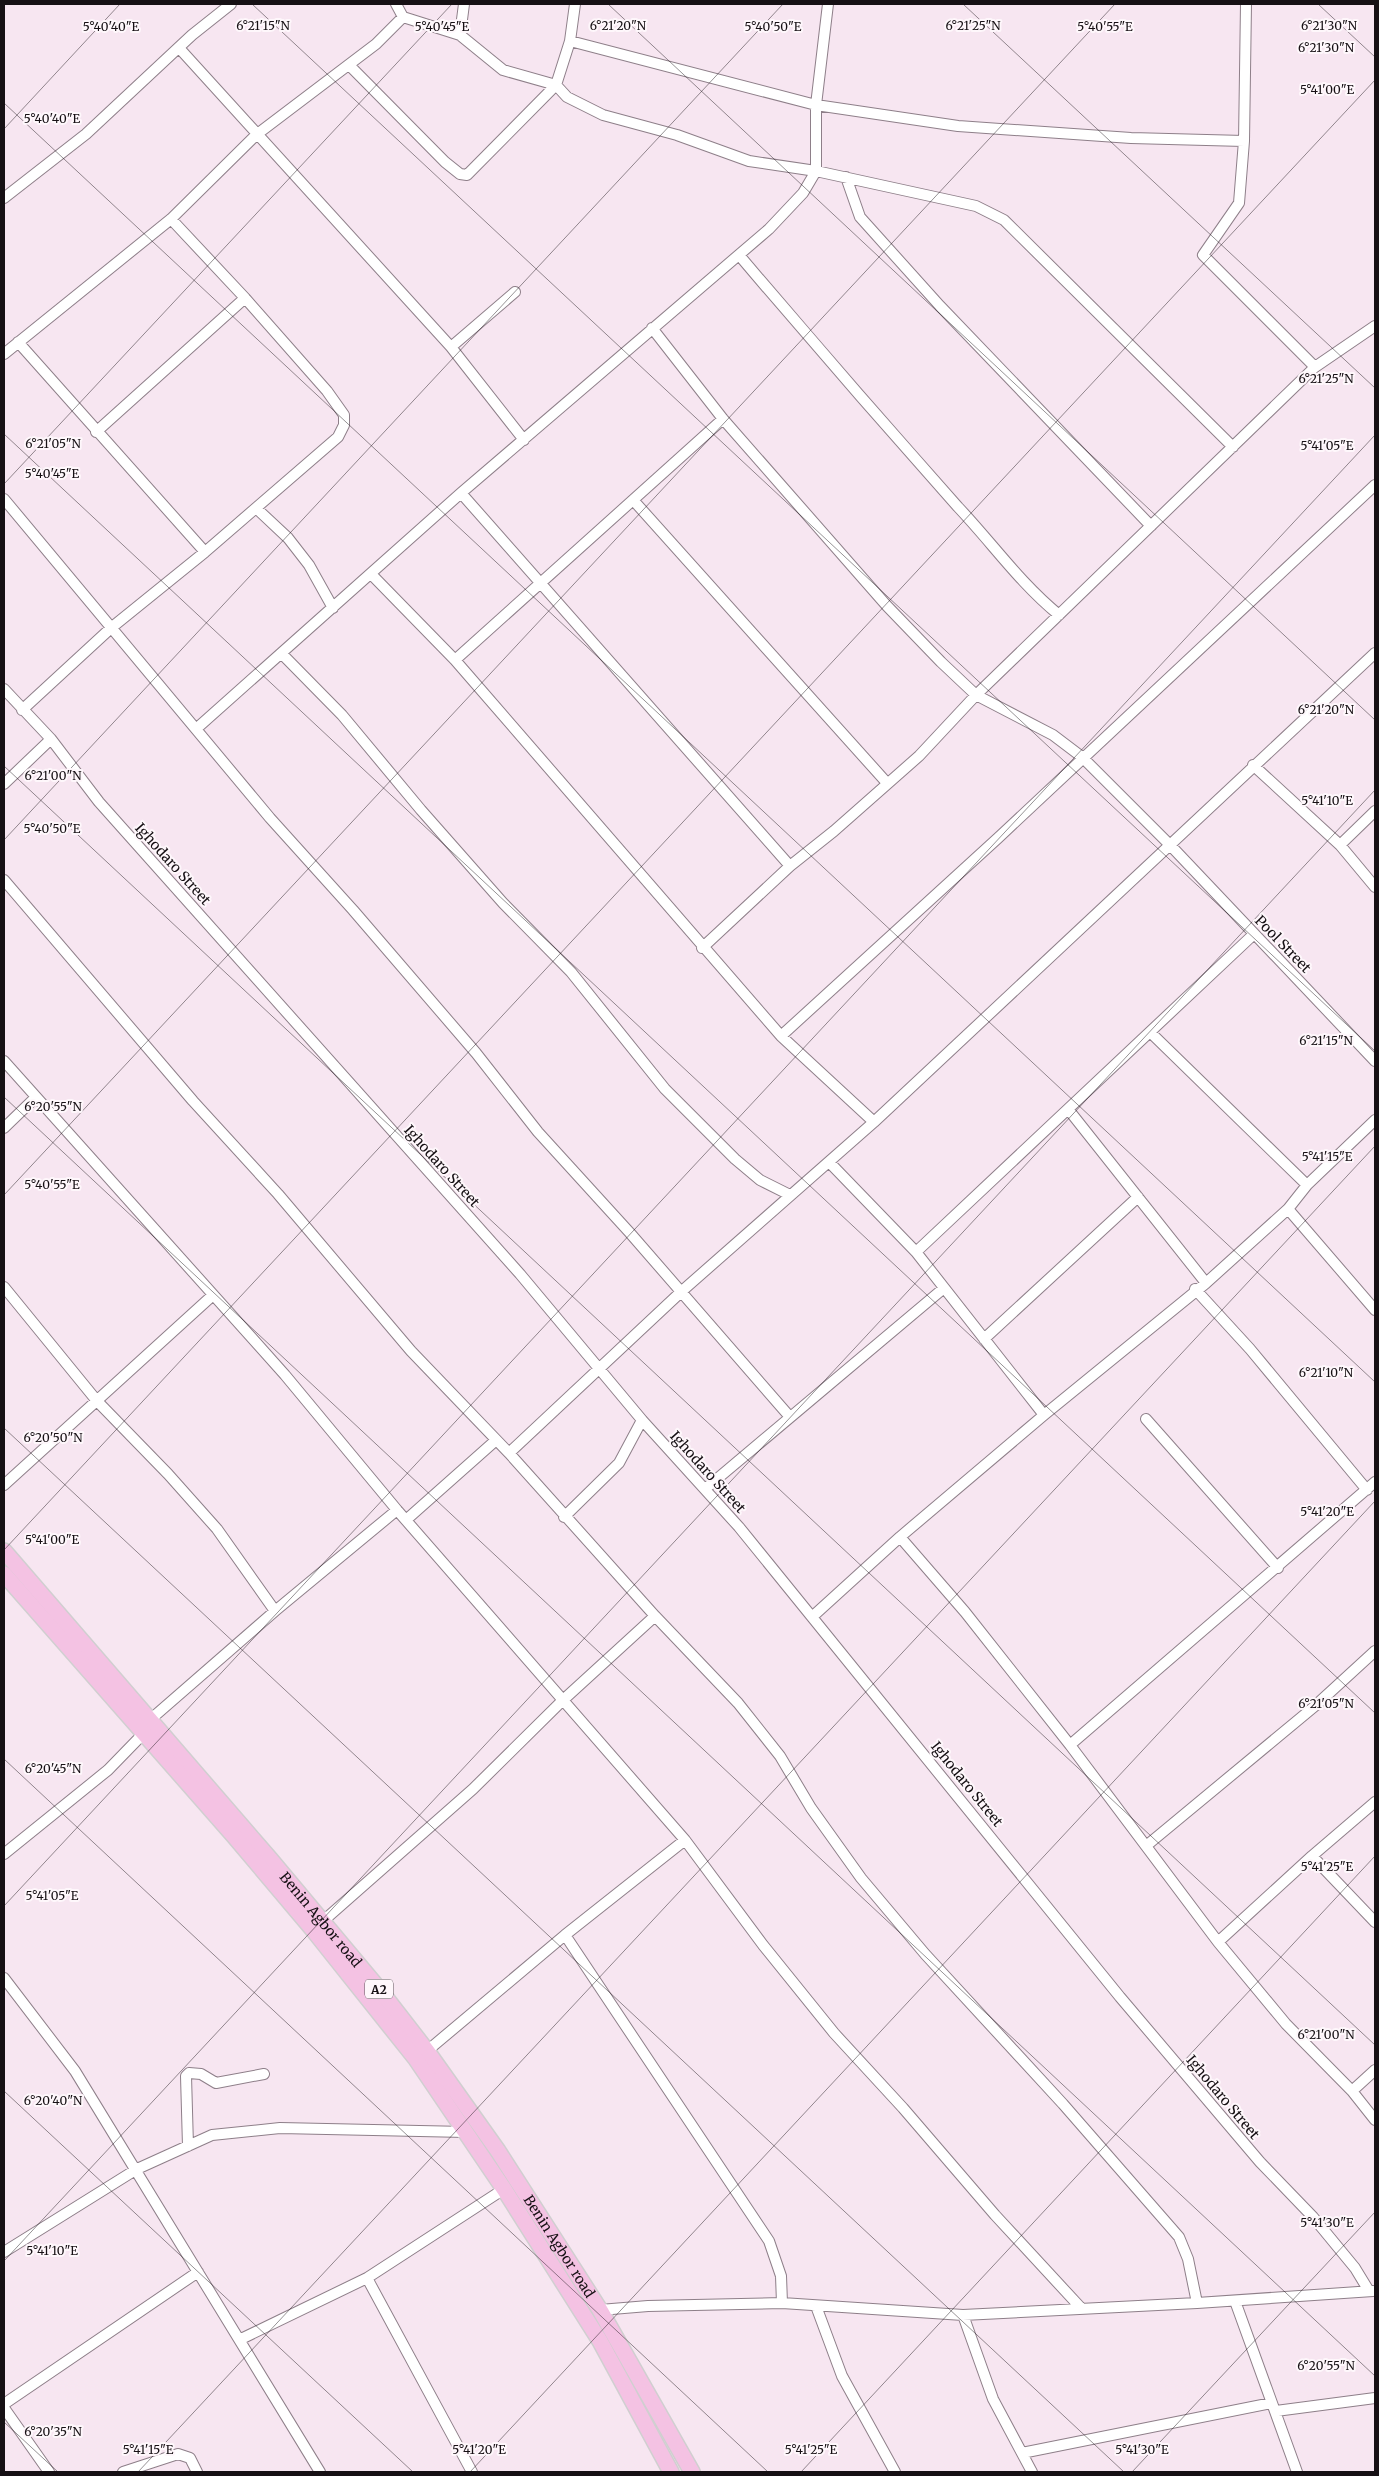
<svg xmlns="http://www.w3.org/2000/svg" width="1379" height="2476" viewBox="0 0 1379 2476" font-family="Merriweather,serif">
	<rect width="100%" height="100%" fill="#f7e6f1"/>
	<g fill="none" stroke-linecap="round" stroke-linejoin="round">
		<g stroke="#8e7f89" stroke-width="12">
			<path id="minor" d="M396,4L403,17L460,35L503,70L556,85L567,97L603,115L677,135L749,161L816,171L976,206L1004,220L1233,447
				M1246,4L1244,141L1239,203L1203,255L1315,367
				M460,35L464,4
				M570,41L816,105L958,126L1131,138L1244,141
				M180,49L451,347L524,440
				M349,65L445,162L460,174L467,175L556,85L570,41L575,4
				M846,177L860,217L940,306L1151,526
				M4,198L86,134L192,35L231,4
				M171,219L245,298
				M739,255C811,340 884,424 958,507C993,544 1019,582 1059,615
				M652,328L723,419L887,606L941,662L976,695L1053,735L1082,757L1171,846L1375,1061
				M18,342L205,552
				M451,347L515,292
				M4,354L171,219L256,135L376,44L403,17
				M461,493L790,866
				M4,499L270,818L353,910L476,1053L538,1132L630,1233L790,1417
				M634,501L887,783
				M256,508L288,538L309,565L333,608
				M371,574L455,660L781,1036L874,1122
				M282,654L342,715L421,810L503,903L571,972L665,1089L735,1159L760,1180L790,1195
				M455,660L723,419
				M4,689L51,739L99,802L520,1274L642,1420L739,1527L1120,1997L1260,2162L1313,2217L1355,2268L1369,2291
				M22,710L111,628L205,552L338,437L344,425V415L327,391L245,298L96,432
				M196,729L461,493L769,229L803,193L816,171V105L828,4
				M1253,765L1340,845L1375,887
				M4,784L51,739
				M1340,845L1375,811
				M4,880L193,1101L278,1194L411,1351L509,1453L655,1616L738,1703L780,1756L811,1808L861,1878L925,1954L1063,2104L1179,2237L1188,2259L1197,2303
				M702,948L790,866L834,831L919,756L976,695L1315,367L1375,326
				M1151,1033L1307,1185
				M781,1036L998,838L1375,485
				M4,1061L285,1375L397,1510L685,1840L763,1945L834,2033L903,2108L995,2215L1081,2308
				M1068,1109L1206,1283
				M4,1128L36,1097
				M829,1162L916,1252L1044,1415
				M1288,1209L1375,1310
				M916,1252L1254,934
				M4,1287L97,1401L168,1474L217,1529L275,1611
				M1195,1289L1250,1349L1367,1490
				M984,1339L1138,1197
				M1146,1419L1278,1568
				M509,1453L682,1291L874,1122L1375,653
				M4,1485L213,1295
				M705,1489L944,1288
				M564,1517L619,1463L642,1420
				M406,1520L495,1441
				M900,1537L965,1612L1070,1745L1218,1942L1286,2024L1352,2091L1375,2120
				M812,1617L900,1537L1044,1415L1206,1283L1288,1209L1307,1185L1375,1120
				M151,1719L275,1611L397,1510
				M1070,1745L1375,1482
				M1146,1846L1315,1706L1375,1651
				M4,1854L108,1770L143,1734
				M1312,1856L1375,1922
				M322,1922L473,1789L562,1701L655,1616
				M565,1935L769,2241L781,2276L782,2303
				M1218,1942L1312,1856L1375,1802
				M4,1978L75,2071L320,2472
				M427,2051L565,1935L685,1840
				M1352,2091L1375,2070
				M188,2146L186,2076L189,2073L201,2074L216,2083L264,2074
				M4,2252L137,2169L212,2135L280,2128L466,2132
				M367,2278L472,2472
				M1235,2301L1297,2472
				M816,2306L842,2376L895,2472
				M600,2310L648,2306L782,2303L963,2315L1197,2303L1373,2291
				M963,2315L993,2399L1032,2472
				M241,2339L367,2278L504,2189
				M4,2404L198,2272
				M4,2408L49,2472
				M1276,2411L1375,2398
				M1022,2453L1272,2403
				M123,2472L178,2454L190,2458L197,2472"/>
		</g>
		<g stroke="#d0cfd0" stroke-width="18">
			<g id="highway">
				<path id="s1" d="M4,1551L270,1859L379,1989L427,2051L498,2151L600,2310L692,2472"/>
				<path d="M4,1574L234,1836L314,1931L416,2059L504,2189L600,2341L671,2472"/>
			</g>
		</g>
		<use href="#minor" stroke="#fff" stroke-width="10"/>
		<use href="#highway" stroke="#f4c2e3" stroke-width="15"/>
	</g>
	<path fill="none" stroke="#161014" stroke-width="1" stroke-opacity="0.45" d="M252,4L1375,1051M608,4L1375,720M963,4L1375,388M1318,4L1375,57M4,103L1375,1382M4,129L120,4M4,434L1375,1713M4,484L452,4M4,766L1375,2045M4,840L783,4M4,1097L1375,2376M4,1195L1115,4M4,1428L1124,2472M4,1550L1375,80M4,1759L768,2472M4,1906L1375,435M4,2091L413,2472M4,2261L1375,790M4,2422L58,2472M138,2472L1375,1146M470,2472L1375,1501M801,2472L1375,1856M1132,2472L1375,2212"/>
	<g text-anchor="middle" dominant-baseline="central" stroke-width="4" stroke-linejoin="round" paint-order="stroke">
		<rect fill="#fef7fb" stroke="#5c5559" stroke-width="1" x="365" y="1979.5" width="28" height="19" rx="4"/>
		<g font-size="12" font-weight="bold" fill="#161014">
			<text x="379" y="1989">A2</text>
		</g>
		<g font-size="14" fill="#161014" stroke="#fef7fb">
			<text transform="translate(173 864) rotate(48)">Ighodaro Street</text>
			<text transform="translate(1283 944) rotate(46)">Pool Street</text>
			<text transform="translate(442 1166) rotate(48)">Ighodaro Street</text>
			<text transform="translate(708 1472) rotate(48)">Ighodaro Street</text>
			<text transform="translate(967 1784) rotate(51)">Ighodaro Street</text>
			<text stroke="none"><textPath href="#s1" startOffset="486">Benin Agbor road</textPath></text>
			<text transform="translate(1223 2097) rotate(50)">Ighodaro Street</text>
			<text stroke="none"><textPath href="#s1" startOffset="891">Benin Agbor road</textPath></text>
		</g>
	</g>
	<g font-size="12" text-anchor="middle" fill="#161014" stroke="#fef7fb" stroke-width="4" stroke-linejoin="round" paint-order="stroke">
		<text x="263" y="30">6°21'15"N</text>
		<text x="618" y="30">6°21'20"N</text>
		<text x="973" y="30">6°21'25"N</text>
		<text x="1329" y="30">6°21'30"N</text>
		<text x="111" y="31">5°40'40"E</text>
		<text x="442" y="31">5°40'45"E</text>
		<text x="1105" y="31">5°40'55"E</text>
		<text x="773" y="31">5°40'50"E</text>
		<text x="1326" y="52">6°21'30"N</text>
		<text x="1327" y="94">5°41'00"E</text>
		<text x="52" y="123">5°40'40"E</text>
		<text x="1326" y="383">6°21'25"N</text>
		<text x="53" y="448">6°21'05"N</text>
		<text x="1327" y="450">5°41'05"E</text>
		<text x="52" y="478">5°40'45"E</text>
		<text x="1326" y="714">6°21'20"N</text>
		<text x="53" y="780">6°21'00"N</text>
		<text x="1327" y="805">5°41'10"E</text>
		<text x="52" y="833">5°40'50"E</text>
		<text x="1326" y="1045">6°21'15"N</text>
		<text x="53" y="1111">6°20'55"N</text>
		<text x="1327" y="1161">5°41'15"E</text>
		<text x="52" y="1189">5°40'55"E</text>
		<text x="1326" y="1377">6°21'10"N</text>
		<text x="53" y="1442">6°20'50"N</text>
		<text x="1327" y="1516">5°41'20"E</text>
		<text x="52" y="1544">5°41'00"E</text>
		<text x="1326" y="1708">6°21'05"N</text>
		<text x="53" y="1773">6°20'45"N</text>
		<text x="1327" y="1871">5°41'25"E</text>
		<text x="52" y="1900">5°41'05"E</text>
		<text x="1326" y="2039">6°21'00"N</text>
		<text x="53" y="2105">6°20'40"N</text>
		<text x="1327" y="2227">5°41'30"E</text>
		<text x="52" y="2255">5°41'10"E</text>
		<text x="1326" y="2370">6°20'55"N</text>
		<text x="53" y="2436">6°20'35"N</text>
		<text x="148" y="2454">5°41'15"E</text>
		<text x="479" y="2454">5°41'20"E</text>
		<text x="811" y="2454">5°41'25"E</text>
		<text x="1142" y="2454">5°41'30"E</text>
	</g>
	<rect width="1379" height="2476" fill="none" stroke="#161014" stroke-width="10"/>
</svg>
